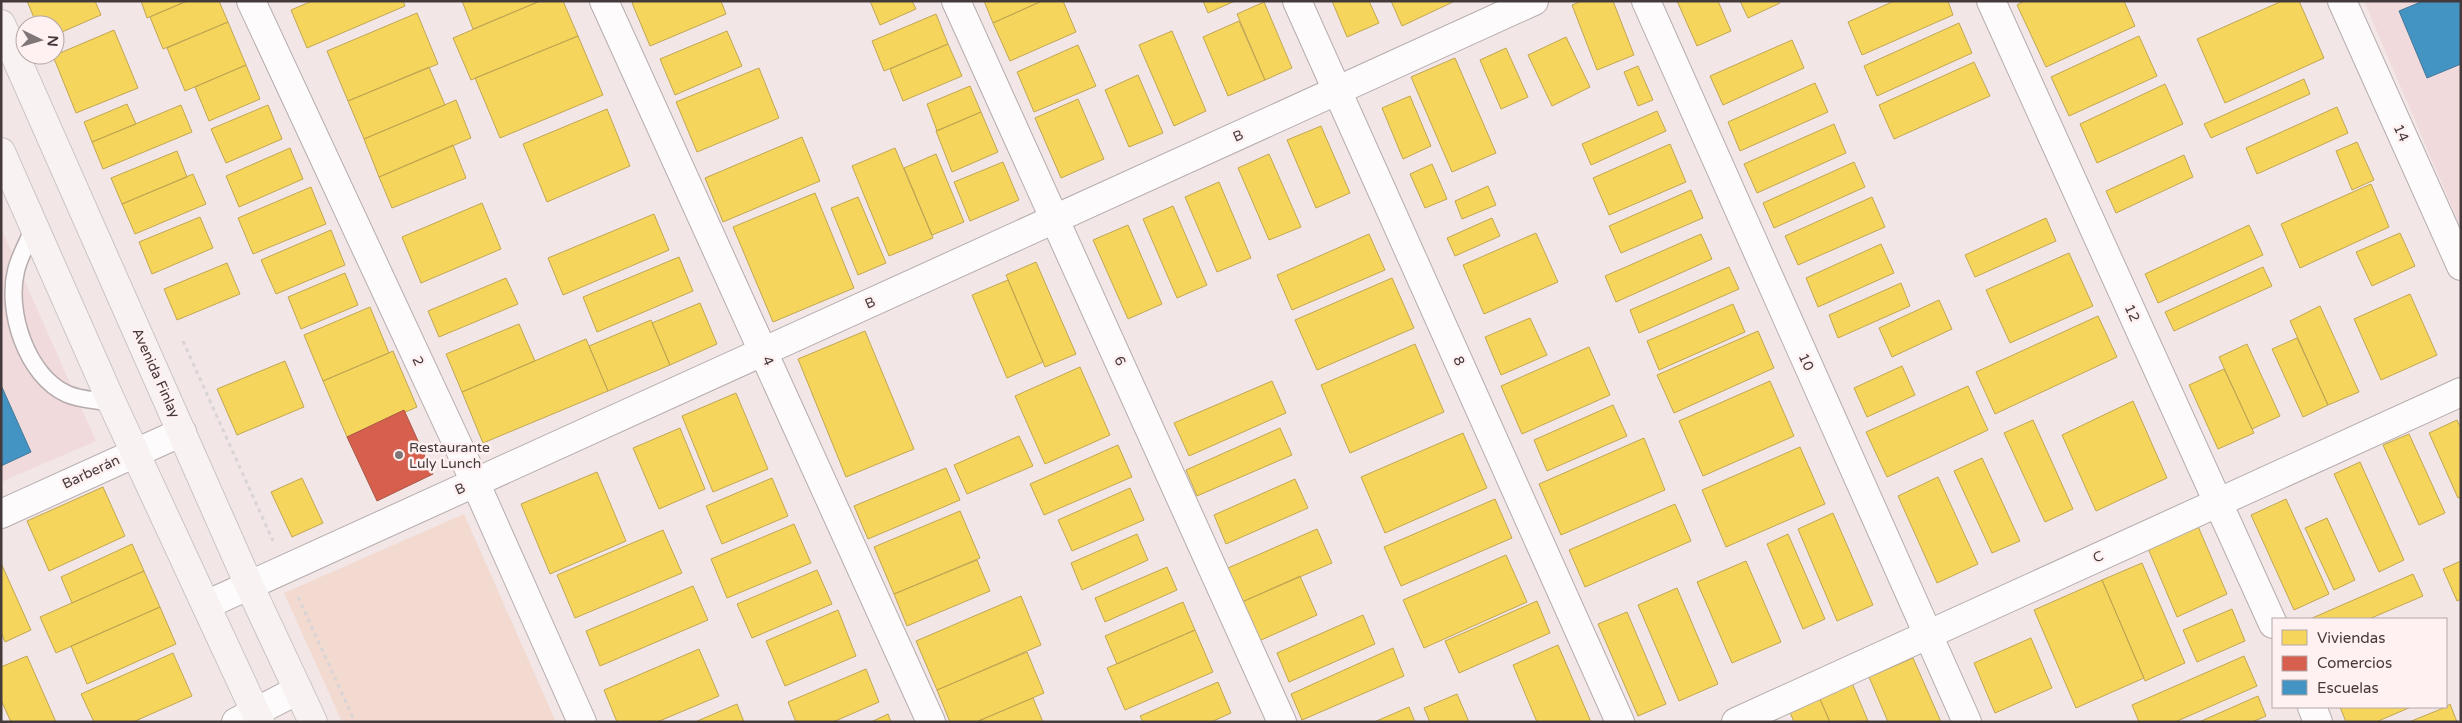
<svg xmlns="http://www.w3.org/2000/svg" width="2462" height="723" viewBox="0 0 2462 723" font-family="'Varela Round',sans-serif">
	<rect width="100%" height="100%" fill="#f2e6e7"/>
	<path fill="#f0dadc" d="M2364,1H2461V228Z
		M1,228L96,441L1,482Z"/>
	<path fill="#f2dad0" d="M464,514L556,722H342L284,593Z"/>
	<path fill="#f6d55c" stroke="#c1a652" d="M27,1H95L101,15L55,35V25H37Z
		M141,1H187L147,18Z
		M187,1H219L228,22L163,49L150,17Z
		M312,1H403L405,6L307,48L291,10Z
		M462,1H540L473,29Z
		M540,1H563L578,36L471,80L453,38Z
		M636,1H721L726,14L650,46L632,3Z
		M870,1H912L916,9L880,25Z
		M984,1H1042L993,23Z
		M1042,1H1063L1076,32L1010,61L993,23Z
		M1203,1H1235L1208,13Z
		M1332,1H1369L1379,23L1347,37Z
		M1391,1H1455L1402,26Z
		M1582,1H1613L1634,55L1597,70L1572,5Z
		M1677,1H1718L1731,31L1697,46Z
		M1740,1H1779L1780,3L1748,18Z
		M1894,1H1948L1953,15L1862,55L1848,22Z
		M2024,1H2124L2135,26L2046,67L2017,5Z
		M2282,1H2299L2324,58L2225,103L2197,39Z
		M1264,2L1292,68L1265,80L1237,14Z
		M417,13L438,64L348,101L327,51Z
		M936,14L948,44L884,71L872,41Z
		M1239,21L1265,80L1228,96L1203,37Z
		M228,22L246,65L185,91L167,48Z
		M1959,23L1972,53L1877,96L1864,66Z
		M114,30L138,88L76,113L53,56Z
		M727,31L742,66L675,95L660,59Z
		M1172,31L1206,111L1174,126L1139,45Z
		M578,36L603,95L500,138L475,78Z
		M2139,36L2157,76L2069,116L2051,77Z
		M1566,37L1590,87L1552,106L1528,55Z
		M1792,40L1804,68L1723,105L1710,76Z
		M948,44L962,76L903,101L890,69Z
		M1078,45L1096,86L1034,112L1017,72Z
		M1506,48L1528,97L1501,109L1480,60Z
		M1455,58L1496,153L1452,172L1411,77Z
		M1974,62L1990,96L1894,139L1879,105Z
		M246,65L260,99L209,121L195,87Z
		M1638,66L1653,100L1638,106L1624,72Z
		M429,67L445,105L364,139L348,101Z
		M759,68L779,118L697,152L676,102Z
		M1138,75L1163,133L1129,147L1105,90Z
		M2304,79L2310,94L2211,138L2204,124Z
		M1815,83L1828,112L1740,151L1728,122Z
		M2165,84L2183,124L2097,163L2080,124Z
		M970,86L981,112L937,131L927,104Z
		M1410,96L1431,146L1403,159L1382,108Z
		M1078,99L1104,159L1061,178L1035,118Z
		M456,100L471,138L379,177L364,139Z
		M127,104L136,124L92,142L84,122Z
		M181,105L192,132L103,169L92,142Z
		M268,105L282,139L226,163L211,129Z
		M2337,107L2348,133L2257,174L2246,148Z
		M607,109L630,166L547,202L523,144Z
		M1657,111L1666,131L1591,165L1582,144Z
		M981,112L998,152L952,172L936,131Z
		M1834,124L1846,153L1757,193L1744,164Z
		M1321,126L1350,193L1316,208L1287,140Z
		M802,137L820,181L723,222L705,178Z
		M2357,142L2374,180L2352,190L2336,151Z
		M1670,144L1686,182L1609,215L1593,178Z
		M453,145L466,178L392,208L379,177Z
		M290,148L303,179L239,207L226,176Z
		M895,148L933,238L889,256L852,166Z
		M177,151L187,177L122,204L111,178Z
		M936,154L964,222L932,235L904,168Z
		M1269,154L1301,227L1269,240L1238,168Z
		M2184,155L2193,177L2116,213L2106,191Z
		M1003,162L1019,200L970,221L954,182Z
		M1854,162L1865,187L1774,228L1763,203Z
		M1432,164L1447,199L1425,208L1410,174Z
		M193,174L206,204L135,234L122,204Z
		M1219,182L1251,258L1217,272L1185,197Z
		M2371,184L2389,227L2300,268L2281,224Z
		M1488,186L1496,205L1462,219L1455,201Z
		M311,187L326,224L253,254L238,218Z
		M1691,190L1703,218L1621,253L1609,226Z
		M815,193L854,288L773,322L733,227Z
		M858,197L886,263L858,275L831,208Z
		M1872,197L1885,227L1798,265L1785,236Z
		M482,203L501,249L421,283L402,237Z
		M1173,206L1207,285L1177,298L1143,219Z
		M654,214L669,250L563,295L548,258Z
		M200,217L213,248L152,274L139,242Z
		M1492,218L1500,236L1455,256L1447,238Z
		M2046,218L2056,241L1975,277L1965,255Z
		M1128,225L1162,304L1128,319L1093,240Z
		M2249,225L2263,255L2158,303L2145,274Z
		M331,230L345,265L276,294L261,260Z
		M1536,233L1558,282L1484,314L1463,265Z
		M2400,233L2415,266L2372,286L2356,252Z
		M1369,234L1385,270L1292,310L1277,275Z
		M1701,234L1712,259L1616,302L1605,276Z
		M1881,244L1894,273L1818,307L1806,278Z
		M2069,253L2093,306L2010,343L1986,290Z
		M679,257L693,291L597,332L583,297Z
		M1036,262L1076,354L1045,367L1006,275Z
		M227,263L240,294L177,320L164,289Z
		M1729,267L1739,289L1639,333L1630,310Z
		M2263,267L2272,286L2174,331L2165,312Z
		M345,273L358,305L301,329L288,297Z
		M506,278L518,304L439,337L428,311Z
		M1392,278L1414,328L1317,370L1295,320Z
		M1008,280L1043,362L1007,378L972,295Z
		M1901,283L1910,306L1838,338L1829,315Z
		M2410,294L2437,355L2381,380L2354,319Z
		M1939,300L1952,329L1892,357L1879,328Z
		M700,303L717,344L670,365L652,323Z
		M1733,304L1745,332L1659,370L1647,341Z
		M2320,306L2359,392L2328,405L2290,321Z
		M370,307L389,353L323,381L304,335Z
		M2098,316L2117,357L1995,414L1976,372Z
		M1530,318L1547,355L1501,375L1485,337Z
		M651,320L670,365L608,391L589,346Z
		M519,324L535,361L462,392L446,354Z
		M865,331L914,449L846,477L798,359Z
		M1758,331L1774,368L1674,413L1657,375Z
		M2297,338L2328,405L2303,417L2272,349Z
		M586,339L608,391L483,443L462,392Z
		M1415,344L1444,412L1350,453L1321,385Z
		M2247,344L2280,416L2252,429L2219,357Z
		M1589,347L1610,395L1522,434L1501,386Z
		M393,351L417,407L347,437L323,381Z
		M285,361L304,407L237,435L217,389Z
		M1902,366L1915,395L1867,417L1854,388Z
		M1080,367L1110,435L1045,464L1015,396Z
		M2224,369L2254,433L2218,449L2189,385Z
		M1272,381L1286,413L1189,456L1174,423Z
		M1770,381L1794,436L1703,476L1679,421Z
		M1968,386L1988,430L1887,477L1866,432Z
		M736,393L768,469L713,492L682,416Z
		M2133,401L2167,478L2096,511L2062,435Z
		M1613,405L1627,436L1547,471L1534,440Z
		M2033,420L2073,509L2045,522L2004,433Z
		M2457,420L2461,428V497L2458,498L2429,433Z
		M680,428L705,489L659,509L633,448Z
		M1280,428L1292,455L1197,496L1186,470Z
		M1463,433L1487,488L1385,533L1361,477Z
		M2409,434L2445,513L2419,525L2383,445Z
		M1019,436L1033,466L967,494L954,465Z
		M1644,438L1665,490L1561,535L1539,484Z
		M1118,445L1132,477L1044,515L1030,484Z
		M1800,447L1825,504L1726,547L1702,490Z
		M1982,458L2020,541L1992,553L1954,471Z
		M2360,462L2404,560L2379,572L2334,474Z
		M946,468L960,500L868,539L854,506Z
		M597,472L626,541L550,574L521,504Z
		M1938,477L1978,564L1937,583L1898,496Z
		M302,478L323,523L292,537L271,492Z
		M772,478L788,516L722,544L706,506Z
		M1295,479L1308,508L1226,544L1214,515Z
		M103,487L125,536L49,571L27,521Z
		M1130,488L1144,520L1072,551L1058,520Z
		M1495,499L1512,538L1401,586L1384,547Z
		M2286,499L2329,594L2294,610L2251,515Z
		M1675,504L1691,541L1585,587L1569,550Z
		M960,511L980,558L894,594L874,547Z
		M1833,513L1873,605L1837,621L1798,529Z
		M2327,518L2355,580L2334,590L2305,528Z
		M794,524L811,563L727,598L711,559Z
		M2197,524L2227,594L2177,617L2147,546Z
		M1317,529L1332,563L1242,602L1228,568Z
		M663,530L682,573L575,618L557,575Z
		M1137,534L1148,560L1082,590L1071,563Z
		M1788,534L1825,619L1803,629L1767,544Z
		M132,544L144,571L72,603L61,577Z
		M1506,555L1527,602L1424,648L1403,600Z
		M977,560L990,591L907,626L894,594Z
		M1746,561L1781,642L1732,663L1697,582Z
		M2461,561V599L2457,601L2443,569Z
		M1,563L31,630L5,642L1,632Z
		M2142,563L2185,663L2145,681L2102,580Z
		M1167,567L1177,590L1105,622L1095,598Z
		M817,570L832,604L752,638L737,604Z
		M144,571L160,607L56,653L40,617Z
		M2413,574L2423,596L2369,619H2310Z
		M1300,576L1317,615L1259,641L1242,602Z
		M2102,580L2144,678L2076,708L2034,610Z
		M693,586L708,620L600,666L586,631Z
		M1677,588L1718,684L1679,701L1638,605Z
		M1021,596L1041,645L937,690L916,641Z
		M1537,601L1550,633L1459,673L1445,641Z
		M1183,602L1195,630L1117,664L1105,636Z
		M160,607L176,644L87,684L71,646Z
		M2232,609L2245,641L2197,662L2183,630Z
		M838,610L856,656L785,686L766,641Z
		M1627,612L1666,704L1638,716L1598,624Z
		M1363,615L1375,644L1289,682L1277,653Z
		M1195,630L1213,672L1125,710L1107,668Z
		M2031,638L2052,688L1995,713L1974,663Z
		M1558,645L1591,722H1537L1513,665Z
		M1393,648L1404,676L1302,720L1291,694Z
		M699,649L719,696L657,722H617L604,690Z
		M1027,652L1044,693L976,722H950L937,690Z
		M173,653L192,696L133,722H94L81,694Z
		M27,656L56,722H11L1,700V667Z
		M2244,656L2257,686L2175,722H2139L2132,705Z
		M1913,658L1941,722H1888L1869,677Z
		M866,669L879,702L833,722H796L788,702Z
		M1218,682L1231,713L1211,722H1143L1140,716Z
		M1852,683L1868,721L1830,722L1819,697Z
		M1457,694L1469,722H1430L1424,708Z
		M2258,696L2266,716L2252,722H2199Z
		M1819,697L1830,722H1794L1789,710Z
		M1033,698L1043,722H976Z
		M737,704L744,722H695Z
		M2450,704L2457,722H2409L2446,707Z
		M1409,707L1415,722H1374Z
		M2340,707H2411L2376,722H2346Z
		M888,714L891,722H871Z"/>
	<path fill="#d6604d" stroke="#aa5548" d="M404,410L433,474L377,501L347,437Z"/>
	<path fill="#4393c3" stroke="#43789a" d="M2423,1H2461V64L2427,78L2399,11Z
		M1,385L31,452L1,466Z"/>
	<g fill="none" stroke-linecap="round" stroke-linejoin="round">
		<g stroke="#b6acad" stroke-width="19">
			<path id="service" d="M33,229C28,242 19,257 16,271C6,312 27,376 67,394C80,400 98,400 112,403"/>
		</g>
		<g stroke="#b6acad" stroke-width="30">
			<path id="minor" d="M251,1L475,482L582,722
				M604,1L931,722
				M956,1L1282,722
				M1297,1L1620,722
				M1646,1L1967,722
				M1991,1L2273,624
				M2342,1L2461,266
				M1,514L182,432
				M206,605L1534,1
				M2312,707L2318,722
				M236,722L298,690"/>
		</g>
		<g stroke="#b6acad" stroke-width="30">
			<path id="tertiary" d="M1736,722L2461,392"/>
		</g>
		<g stroke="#cac4c4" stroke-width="30">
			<path id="primary" d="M1,24L249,585L313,722
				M1,152L112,403L260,722"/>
		</g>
		<path stroke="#d9d5d6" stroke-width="3" stroke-dasharray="4 4" stroke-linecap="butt" d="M183,341L273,541
			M298,597L355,722"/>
		<use href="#service" stroke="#fdfbfb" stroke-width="16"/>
		<use href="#minor" stroke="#fdfbfb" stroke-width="28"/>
		<use href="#tertiary" stroke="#fdfbfb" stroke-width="28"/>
		<use href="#primary" stroke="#f8f3f2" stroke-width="28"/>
	</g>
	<circle fill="#817677" stroke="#fff0f1" stroke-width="2" cx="399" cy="455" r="5"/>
	<g text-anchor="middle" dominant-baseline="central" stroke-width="5" stroke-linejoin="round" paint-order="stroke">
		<g font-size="14" fill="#443a3b" stroke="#fff0f1">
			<text transform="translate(2401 133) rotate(66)">14</text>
			<text transform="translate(1238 136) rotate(-24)">B</text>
			<text transform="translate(870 303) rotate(-24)">B</text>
			<text transform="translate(2132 313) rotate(66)">12</text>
			<text transform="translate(418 361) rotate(65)">2</text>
			<text transform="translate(768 361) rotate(66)">4</text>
			<text transform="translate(1120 361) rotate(66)">6</text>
			<text transform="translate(1459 361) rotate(66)">8</text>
			<text transform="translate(1806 362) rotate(66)">10</text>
			<text transform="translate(156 373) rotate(66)">Avenida Finlay</text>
			<text transform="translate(91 472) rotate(-25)">Barberán</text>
			<text transform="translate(460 489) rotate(-24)">B</text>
			<text transform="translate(2098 557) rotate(-24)">C</text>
		</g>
		<g font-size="14" fill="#443a3b" stroke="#fff0f1" text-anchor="start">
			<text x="409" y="447">Restaurante<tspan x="409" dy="16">Luly Lunch</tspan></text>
		</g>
	</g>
	<rect width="2462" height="723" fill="none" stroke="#443a3b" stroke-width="5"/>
	<rect x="2272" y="618" width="175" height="90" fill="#fff0f1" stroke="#b4a7a8"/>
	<rect x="2282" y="630" width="25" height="15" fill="#f6d55c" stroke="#b4a7a8"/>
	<text x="2317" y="643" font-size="15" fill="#443a3b">Viviendas</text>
	<rect x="2282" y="656" width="25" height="15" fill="#d6604d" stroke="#b4a7a8"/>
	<text x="2317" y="668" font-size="15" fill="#443a3b">Comercios</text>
	<rect x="2282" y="680" width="25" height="15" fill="#4393c3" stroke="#b4a7a8"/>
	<text x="2317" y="693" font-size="15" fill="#443a3b">Escuelas</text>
	<g transform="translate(40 40) rotate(95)"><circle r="24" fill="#fff0f1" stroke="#b4a7a8"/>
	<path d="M0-4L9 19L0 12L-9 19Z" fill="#817677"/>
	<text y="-8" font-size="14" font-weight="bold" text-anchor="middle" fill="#443a3b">N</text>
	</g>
</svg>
